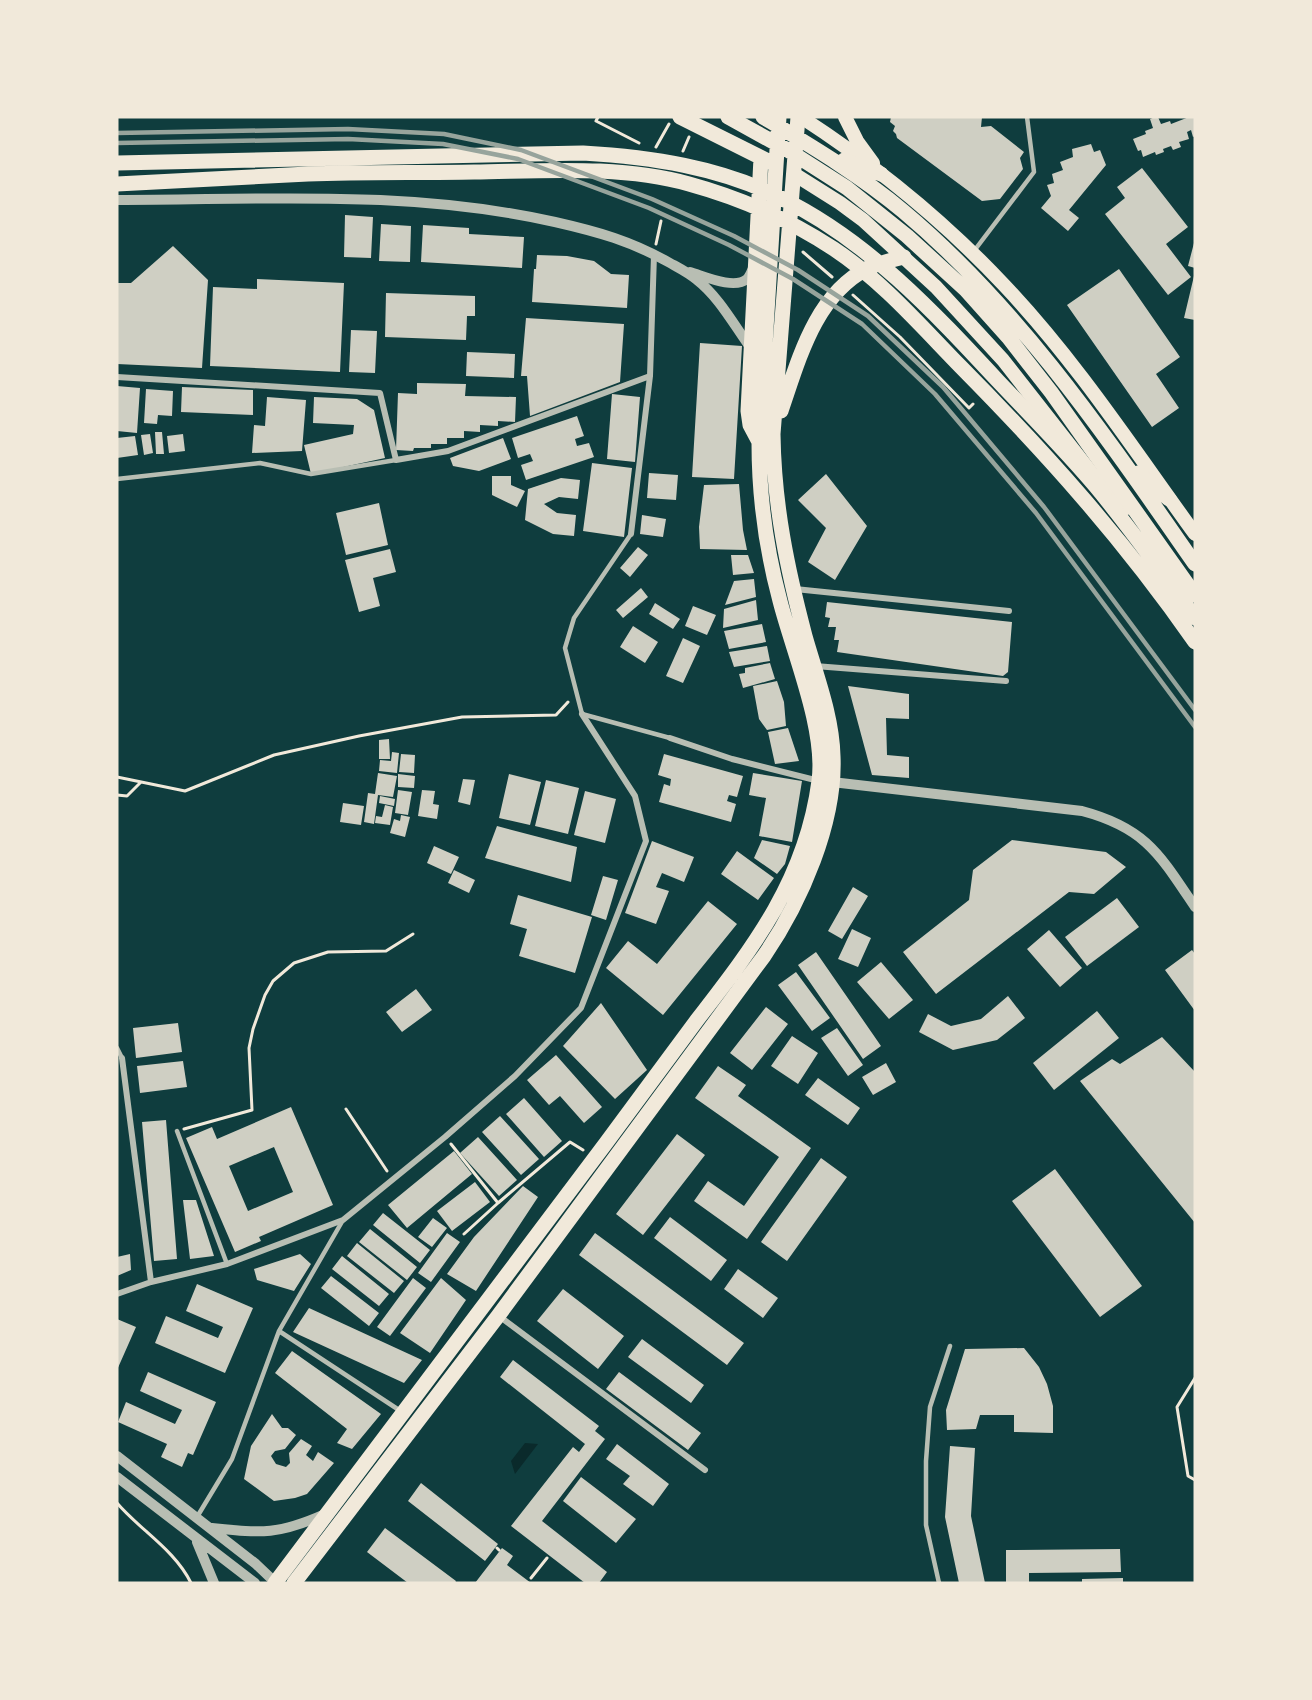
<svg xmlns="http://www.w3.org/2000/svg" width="1312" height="1700" viewBox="0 0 1312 1700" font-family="Literata,serif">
	<rect width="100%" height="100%" fill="#0f3d3e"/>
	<path fill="#0a2a2b" d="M525,1443L538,1444L515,1474L511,1461Z"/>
	<path fill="#cfcfc3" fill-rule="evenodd" d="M891,117H982L981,127L991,126L1024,152L1020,158L1023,169L1000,199L982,201L897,138L896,134L893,131L895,126L890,122Z
		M1155,117H1158L1161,124L1170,121L1171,124L1189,117H1195V136L1193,137L1191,130L1187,132L1189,139L1179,142L1181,147L1173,150L1171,146L1163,149L1164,152L1156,155L1155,152L1143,157L1141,150L1138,151L1133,139L1146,134L1145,131L1153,128L1150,119Z
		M1091,144L1094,152L1100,150L1106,165L1069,210L1079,218L1068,231L1041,208L1051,196L1047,185L1054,183L1052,174L1063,170L1060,162L1073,157L1072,149Z
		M1142,168L1188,227L1166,244L1191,277L1168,295L1105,214L1125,198L1117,187Z
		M345,215L373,217L371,258L344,257Z
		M381,224L411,226L410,262L379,261Z
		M423,225L469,228V234L524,237L522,268L421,262Z
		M1194,243H1195V268L1188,266Z
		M173,246L208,280L202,368L117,364V283H131Z
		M537,255L567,256L594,261L611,274L629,275L627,308L532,302L534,269H536Z
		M1119,269L1180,357L1156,374L1179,408L1152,427L1067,305Z
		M1194,276H1195V320L1184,318Z
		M257,279L344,283L340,372L210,366L213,287L257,289Z
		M386,293L475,296V316H467L466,340L385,337Z
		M526,318L624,324L620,382L530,416L527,376H521Z
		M351,330L377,331L375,373L349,372Z
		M700,343L742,346L734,479L692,477Z
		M467,352L515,354L514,378L466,376Z
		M417,383L466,384L465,396L516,397L515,422L498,421V426L480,425V432L464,431V438H447V444H431V448H414L413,451L396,450L398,393L417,394Z
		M117,386L140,388L137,433L117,431Z
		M182,387L253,390V415L181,412Z
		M146,389L173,391L172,416L158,415L157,424L144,423Z
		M612,394L640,397L635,462L607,459Z
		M267,397L306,400L302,451L252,453L254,425L265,426Z
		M314,397L357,399L374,410L385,458L311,474L304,445L353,434L354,425L313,423Z
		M577,416L584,436L575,439L577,446L589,443L594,457L526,480L521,465L533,461L530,454L518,458L512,438Z
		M155,432H162L164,454H156Z
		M150,434L153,453L144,455L141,435Z
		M183,434L185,451L169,453L167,436Z
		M135,436L138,455L117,458V438Z
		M503,438L511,459L479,471L453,466L450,458Z
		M592,463L632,468L624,537L583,531Z
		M649,473L678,475L676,500L647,498Z
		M826,474L867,526L835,580L808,562L826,528L798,500Z
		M492,476H511V485L525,491L517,507L492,495Z
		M561,478L580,480L578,499L559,497L544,504L557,513L576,515L574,536L553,534L525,520L528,489Z
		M739,484L743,530L747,550L700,549L699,527L704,485Z
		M379,503L388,545L346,555L336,513Z
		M642,515L666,519L663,537L640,534Z
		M638,547L648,555L630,577L620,568Z
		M390,549L396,572L373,578L380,606L359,612L345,560Z
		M731,555H748L754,573L733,575Z
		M754,579L756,597L725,605L734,581Z
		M641,588L648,597L623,618L616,610Z
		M756,600L758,620L723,628L724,609Z
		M827,602L1012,622L1008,672L1003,676L837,652L839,640H834L836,627H828L830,618L825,617Z
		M655,603L680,619L673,629L649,614Z
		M693,606L716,615L707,635L685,626Z
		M762,624L766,642L729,649L724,631Z
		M633,626L658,642L645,663L620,647Z
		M683,638L700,646L683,683L666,676Z
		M767,646L770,661L734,667L729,652Z
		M770,663L775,679L743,688L739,674L745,673V668Z
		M777,681L784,702L786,726L767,730L759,719L753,686Z
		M848,686L909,694V719L886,718L887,755L909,757V778L872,775Z
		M788,728L799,761L775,764L768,732Z
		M389,739L390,759H379V740Z
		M392,752L399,753L397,773L379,771L380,760L391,761Z
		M401,754L415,755L414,773L399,772Z
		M664,754L743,776L737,797L729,795L727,801L736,804L731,822L659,802L664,784L670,786L671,779L658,775Z
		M378,773L397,776L393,797L378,795L374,824L364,822L368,793L375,794Z
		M753,773L802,781L792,842L759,836L766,798L749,795Z
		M398,774L415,776L414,788L398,787Z
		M509,774L541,782L530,825L499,818Z
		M463,779L475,780L470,805L458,802Z
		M546,780L579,788L568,834L535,826Z
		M398,790L412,792L408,815L395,813Z
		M422,790L435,791L433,804L439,805L437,819L418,816Z
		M585,791L616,799L605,843L574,835Z
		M380,796L395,799L394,806L379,803Z
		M343,803L364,806L361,825L340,822Z
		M385,805L393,807L390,825L375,823L376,816L382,817Z
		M401,815L410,817L405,837L390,833L394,819L400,821Z
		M497,826L577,847L571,882L485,858Z
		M762,840L790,846L785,864L777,874L754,858Z
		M1012,840L1106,852L1126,867L1094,894L1069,892L936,994L903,952L969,900L973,870Z
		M652,841L694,857L684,882L662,873L656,887L669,891L656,924L625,913Z
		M434,846L459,857L451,874L427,863Z
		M737,851L774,878L758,900L721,874Z
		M454,870L475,880L469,893L448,883Z
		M603,876L618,880L606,920L591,915Z
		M853,887L868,896L842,939L828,931Z
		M518,895L592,917L575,973L519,956L527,929L510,924Z
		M1117,898L1139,927L1087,966L1065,937Z
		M708,901L737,924L663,1015L606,968L628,941L657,964Z
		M852,929L871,938L858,967L838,959Z
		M1049,930L1082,968L1060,987L1027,949Z
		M1192,950L1195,954V1011L1165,970Z
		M816,952L881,1046L863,1059L798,965Z
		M881,962L913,1000L889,1019L857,982Z
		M796,972L830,1018L812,1031L778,985Z
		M416,989L432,1010L402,1032L386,1012Z
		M1008,996L1025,1018L997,1040L953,1050L919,1032L928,1014L951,1026L981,1019Z
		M601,1003L647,1070L615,1099L563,1046Z
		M766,1007L788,1024L752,1070L730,1053Z
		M1097,1011L1119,1038L1054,1090L1033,1063Z
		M178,1023L182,1052L136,1058L133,1028Z
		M837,1028L863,1065L848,1076L821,1038Z
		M792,1036L818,1053L798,1084L771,1066Z
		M1162,1037L1195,1072V1223L1080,1081L1112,1059L1120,1064Z
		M556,1055L602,1107L584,1123L560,1096L549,1105L527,1080Z
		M183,1061L187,1087L140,1093L137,1066Z
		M886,1063L896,1082L873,1095L862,1077Z
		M718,1066L746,1085L738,1096L811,1148L747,1239L694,1201L708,1181L744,1206L779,1157L695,1098Z
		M818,1078L860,1108L848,1125L805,1095Z
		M524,1098L562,1141L544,1157L506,1114Z
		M291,1107L333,1205L259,1237L261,1241L235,1252L186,1138L212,1127L217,1139ZM274,1147L293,1192L248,1211L229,1166Z
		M500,1116L539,1159L521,1175L482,1132Z
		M166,1120L177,1259L154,1261L142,1122Z
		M677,1134L705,1155L643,1235L616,1214Z
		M478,1137L517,1180L499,1196L460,1153Z
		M454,1151L472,1174L407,1228L388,1205Z
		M821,1158L847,1177L787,1261L761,1242Z
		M1055,1169L1142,1286L1100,1317L1012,1201Z
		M475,1182L490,1202L452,1231L437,1211Z
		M523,1186L538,1197L476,1291L447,1274L474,1237Z
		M183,1200H196L214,1256L190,1259Z
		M383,1213L430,1250L420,1263L373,1225Z
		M670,1217L727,1260L711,1281L654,1238Z
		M433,1218L447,1228L432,1247L418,1237Z
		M370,1229L417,1267L407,1280L359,1242Z
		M447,1233L460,1242L431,1282L418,1273Z
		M595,1233L744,1343L727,1365L579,1255Z
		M357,1243L404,1281L394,1293L347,1256Z
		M130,1254L131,1270L117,1276V1257Z
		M300,1254L311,1264L294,1291L257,1280L254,1269Z
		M342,1256L389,1294L379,1306L332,1269Z
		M738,1269L778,1298L763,1318L724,1289Z
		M331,1276L379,1313L369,1326L321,1288Z
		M413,1278L426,1288L390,1336L377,1327Z
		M441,1278L466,1300L430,1353L400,1333Z
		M197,1284L253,1308L225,1373L155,1343L166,1316L218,1338L223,1327L186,1311Z
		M563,1289L624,1336L598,1369L537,1321Z
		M309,1308L422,1360L404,1383L293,1332Z
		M117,1319L136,1327L117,1370Z
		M642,1339L704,1385L691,1403L628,1357Z
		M1024,1348L1039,1367L1047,1384L1053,1406V1433L1014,1432V1415H980L976,1429L947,1430L946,1410L965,1349Z
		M292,1351L381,1414L352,1449L337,1443L347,1429L275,1373Z
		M513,1360L599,1426L595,1431L605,1439L542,1521L607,1572L599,1583H585L511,1526L573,1447L579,1452L585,1444L500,1377Z
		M148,1372L216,1402L193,1455L188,1453L182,1467L161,1457L167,1444L118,1422L126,1402L175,1424L182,1410L140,1391Z
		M619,1372L701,1433L688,1450L606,1389Z
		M272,1414L282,1428H288L296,1435L285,1449L275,1451L271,1456L276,1464L286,1467L290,1463L289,1453L301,1439L312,1446L306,1455L313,1461L318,1452L334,1463L307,1494L295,1498L274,1501L244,1479L251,1446Z
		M617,1444L669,1484L653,1506L623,1484L630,1476L606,1459Z
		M950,1446L975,1448L971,1516L985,1583H959L945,1517Z
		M581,1477L636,1519L616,1543L563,1501Z
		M421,1483L498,1544L485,1561L408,1501Z
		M385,1528L456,1581L455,1583H408L367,1552Z
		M502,1548L513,1556L507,1565L531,1583H475Z
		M1120,1549L1121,1572L1029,1573V1583H1006V1550Z
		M1123,1578V1583H1082V1579Z"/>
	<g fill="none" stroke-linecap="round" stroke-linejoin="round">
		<path stroke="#f1e9da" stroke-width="3" d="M598,117L596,121L639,143
			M656,147L669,124
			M683,151L689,137
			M656,244L661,221
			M803,252L832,277
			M853,295L900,337L969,408L973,404
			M117,777L185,791L274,755L359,736L462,717L556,715L568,702
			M117,795L127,796L141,782
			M346,1109L387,1171
			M184,1129L252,1110L249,1048L253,1029L265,995L273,981L294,963L328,952L386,951L413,934
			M451,1144L498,1203L570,1142L583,1150
			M464,1234L498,1203
			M1195,1378L1177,1407L1188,1476L1195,1480
			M117,1503C140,1530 175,1550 191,1583
			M497,1548L499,1550
			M531,1578L547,1558"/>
		<path stroke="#b8beb3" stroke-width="4.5" d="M974,251L1034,172L1027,117
			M117,479L260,463L311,474L396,460
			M631,534L574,618L565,648L582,714L670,738
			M117,1048L122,1058
			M177,1131L227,1264
			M279,1331L402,1412
			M197,1517L232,1459L279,1331L343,1220
			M939,1583L926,1525V1461L930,1407L950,1346"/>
		<path stroke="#b8beb3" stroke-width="6" d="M117,377L380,393L396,460L448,451L650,376
			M631,534L650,376L654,255
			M795,589L1009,611
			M815,666L1006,681
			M670,738L732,759L819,781
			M122,1058L151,1282
			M117,1294L151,1282L227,1264L343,1220L445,1137L515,1076L581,1008L646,841L635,796L582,714
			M499,1316L705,1470"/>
		<path stroke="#b8beb3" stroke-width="10" d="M117,200C266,200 408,189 555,222C599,232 631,241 670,263C679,268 689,273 697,280C719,297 734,325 750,347
			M690,272C704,276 734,290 747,279C750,276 752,270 754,266
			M832,782L1082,811C1146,828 1160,855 1195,907
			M117,1456L256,1564L276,1583
			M117,1477L255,1583
			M212,1528C262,1533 278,1535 325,1514
			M197,1542L214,1583"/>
		<path stroke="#f1e9da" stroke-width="14" d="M801,117C875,165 944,221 1004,285C1076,361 1134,450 1195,534
			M845,117L857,141L873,163
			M794,174L840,203L863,220L936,287L1003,360L1094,476L1127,508"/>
		<path stroke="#f1e9da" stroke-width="15" d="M680,117L770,162
			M728,117L786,149L847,188L907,236L966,290L1008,337L1051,392L1195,595
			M763,117C811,146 860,175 903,211C1021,310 1107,438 1195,564
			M844,160L881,174
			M117,163L583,153C651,157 719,167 781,198C867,240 933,311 998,381C1033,418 1070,455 1102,494C1134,534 1165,576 1195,618
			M117,184C181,181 244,177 308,174C363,172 418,173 474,172C545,171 620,165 689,184C740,198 790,220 834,249C882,281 920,325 960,366C1047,454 1124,540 1195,642
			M781,411C799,359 815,295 868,268C879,263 892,260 904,257
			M758,440L750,425L748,411L761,158
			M1138,473L1169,499
			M275,1583C386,1436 497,1290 606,1143C636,1102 667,1061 697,1020C755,945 806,879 819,781C826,729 793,652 780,601C766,549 759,496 759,443L779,117
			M294,1583L498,1316L764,956C801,902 836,822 833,756C832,715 816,675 805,636C787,568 774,505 773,434L798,117"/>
		<path stroke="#97a49c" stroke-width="4.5" d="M117,133L348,129L444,134L521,150L652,199L734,236L798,270L868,316L943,387L1044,507L1195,710
			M117,143L348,139L443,144L518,159L649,208L729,245L793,279L862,324L935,394L1036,513L1195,727"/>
	</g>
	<rect width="1312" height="1700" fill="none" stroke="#f1e9da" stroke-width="237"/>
</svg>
